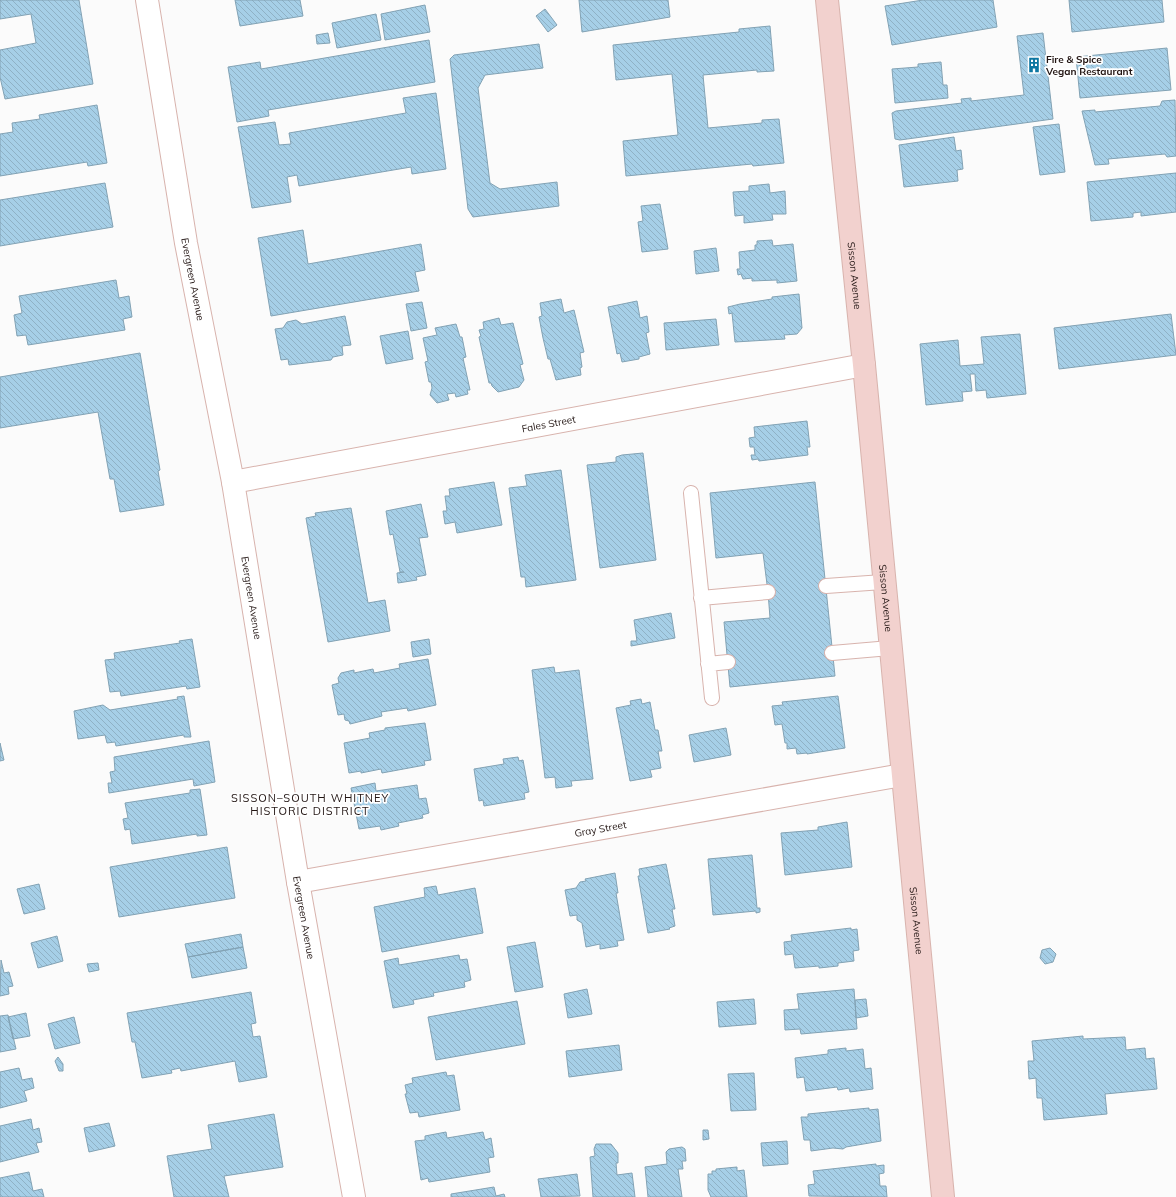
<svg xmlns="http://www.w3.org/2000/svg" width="1176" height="1197" viewBox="0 0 1176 1197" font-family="Mulish,sans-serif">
	<defs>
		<pattern id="building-back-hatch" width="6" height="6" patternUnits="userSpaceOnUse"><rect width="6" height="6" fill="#a6cfe7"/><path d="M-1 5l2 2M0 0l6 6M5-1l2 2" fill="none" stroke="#8fb1c5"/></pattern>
	</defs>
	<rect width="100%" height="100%" fill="#fbfbfb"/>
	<path fill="url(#building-back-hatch)" stroke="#82a2b4" d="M0,0H79L93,84L5,99L0,77V50L36,43L31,14L0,19Z
		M235,0H300L303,16L240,26Z
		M579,0H668L670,17L582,32Z
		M923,0H993L997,27L892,45L885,6Z
		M1069,0H1162L1164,22L1072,32Z
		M425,5L430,32L385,40L381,14Z
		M545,9L557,25L548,32L536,16Z
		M376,14L381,40L337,48L332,23Z
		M770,26L774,71L757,72V70L703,75L708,128L762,123V120L779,119L784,163L753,166L752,164L626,176L623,141L678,135L672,74L616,80L613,45L739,32V29Z
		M328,33L330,43L317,44L316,35Z
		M1043,33L1053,119L900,140L895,139L892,113L896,111L962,103L961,99L971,98V101L1024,95L1017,36Z
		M429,40L435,82L268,110L269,116L237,122L228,67L260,62L261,69Z
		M539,44L543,68L485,75L478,88L490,183L500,189L557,182L559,206L473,217L468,209L450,59L454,55Z
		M1167,48L1171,90L1080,98L1076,57Z
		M941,62L943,85H947L948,98L895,103L892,69L918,67V64Z
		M436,93L446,169L412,174L411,167L299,186L297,175L287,177L291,202L252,208L238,127L275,122L279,145L291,144L289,133L406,113L403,98Z
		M1175,100L1176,156L1167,157L1165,154L1108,159L1109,164L1095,165L1082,111L1095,110V112L1160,106L1162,101Z
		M97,105L107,163L88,166L87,162L0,176V134L13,132L12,123L40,119L39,115Z
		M1059,124L1065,172L1040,175L1033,127Z
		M954,137L956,151L961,150L963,169L957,170L958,181L904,187L899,145Z
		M1176,173V212L1141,216V212L1133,213V217L1091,221L1087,182Z
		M105,183L113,227L0,246V200Z
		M769,184L770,193L785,191L786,214H772L773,220L744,223V215L735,216L733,192L749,191V186Z
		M660,204L668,249L642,252L638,222L643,221L641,206Z
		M303,230L308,264L421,244L425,270L415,272L419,291L271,316L258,238Z
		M772,240L773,246L793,244L797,281L777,283V280L752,281V278L743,279L741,274L738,275L737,269H740L739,252L755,250V245H757V241Z
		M716,248L719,271L696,274L694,251Z
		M116,280L119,298L129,296L132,317L123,319L125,330L28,345L26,335L17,336L14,315L22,313L19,296Z
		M799,294L802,328L797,334L784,335L785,339L735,342L732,313L729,314L728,307L740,304L772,299V297Z
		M561,299L564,313L574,310L584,352L580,353L582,367L580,368L581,375L556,380L550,359H548L543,338L539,317L542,316L540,303Z
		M637,301L640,318L647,316L649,332L646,333L650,354L639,357V359L622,362L620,353L617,354L608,307Z
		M422,302L427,328L411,331L406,304Z
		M1171,314L1176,355L1059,369L1054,328Z
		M345,316L351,345L342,346L343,355L333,357L331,360L289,365L288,359L281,360L275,329L283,328L287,322L296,320L302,324Z
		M499,318L501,325L513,323L523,364L520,365L524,380L519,387L498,392L492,386L491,383H489L479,337L481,336L479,330L484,329L483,322Z
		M716,319L719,345L666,350L664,323Z
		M456,324L460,337H462L466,357L463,358L470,390H467L468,394L456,397L455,393L447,394L449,400L437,403L430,395L432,388L431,382H429L425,362L428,361L423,338L437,335L435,328Z
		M408,331L413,359L386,364L380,336Z
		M1020,334L1026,394L987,398L986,390L976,391L975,374H970L972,391L962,392L963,401L926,405L920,344L958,340L960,366L984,364L981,337Z
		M140,353L160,470L158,471L164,505L120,512L114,479H110L98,412L0,428V377Z
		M807,421L810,447H807L808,455L759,461L758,459L752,460L751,455H755L754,447H750L749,438L755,437L754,427Z
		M643,453L656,560L600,568L587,465L616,462V457L622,455Z
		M561,470L576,580L526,587L525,577H521L509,488L527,486L525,475Z
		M494,482L502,525L457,533L455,522L445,524L443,511H447L445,496H450L449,489Z
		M815,482L835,676L730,687L724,622L770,618L768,592L763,553L716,558L710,493Z
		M421,504L428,537L419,538L426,575L416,577L417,580L398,583L397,573L404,572H400L393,534L390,535L386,511Z
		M351,508L368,603L385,600L390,631L328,642L306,518L316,516L315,513Z
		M671,613L675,638L631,646V641H637L634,620Z
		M192,639L200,687L187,689L186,686L121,696L120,691L110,692L105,660L115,659L114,653L180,643L179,641Z
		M429,639L431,654L413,657L411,642Z
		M428,659L436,705L408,711L407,708L381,712L382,716L350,724L349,721L345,720L344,714L338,715L332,685L339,683L338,678L341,673L354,670V673L373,669L374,673L400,668L399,664Z
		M554,667L555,673L579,670L593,779L571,781L572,786L556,788L555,777L545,778L532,670Z
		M184,696L191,737H184V735L116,746L115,742L107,743L105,735L78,739L74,711L103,705L110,710L178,699L177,697Z
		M838,696L845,748L807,754V753L797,754L796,748L787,749V743H785L782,724L775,725L772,706L783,705L782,702Z
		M641,699L642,704L650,702L655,730H658L662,751H658L661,768L650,770L652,777L630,781L616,708L631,705L630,701Z
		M425,723L431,760L424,761L425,765L382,773L381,769L361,773V771L349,773L344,743L370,738L369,733L385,730V728Z
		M726,728L731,755L694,762L689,735Z
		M209,741L215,782L194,786L193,779L109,793L108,783H112L110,772L115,771L114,757Z
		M0,743L4,760L0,761Z
		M518,757L519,761L523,760L529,792L524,793L525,799L484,806L483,800L479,801L474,769L504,764L503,759Z
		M375,783L376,791L417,785L419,799L426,798L429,813L422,815L423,818L398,823L399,826L381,830L380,826L359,829L351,788Z
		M200,789L207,835L197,836V834L132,844L130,829L125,830L123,819L128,818L125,803L190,793V790Z
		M847,822L852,867L785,875L781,833L818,830V827Z
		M227,847L235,898L119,917L110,867Z
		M752,855L757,908H760V912L756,913V911L713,915L708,859Z
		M666,864L675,909H672L675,926L669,928L670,929L648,933L638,876H640L639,869Z
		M615,873L618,893H616L624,940L617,941L618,946L600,949V944L586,947L582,923L577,920V915L570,916L565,890L576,888L580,882L586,881L585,879Z
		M39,884L45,909L24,914L17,889Z
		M436,886L438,895L475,888L483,933L382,952L374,907L425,897L424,888Z
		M851,928V930L857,929L859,950L853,951L854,961L838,963V966L819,968V966L795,968L793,954L785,955L784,942L792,941L791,935Z
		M241,934L243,947L188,957L185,944Z
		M57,936L63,961L38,968L31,943Z
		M535,942L543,987L515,992L507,947Z
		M243,947L247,968L192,978L188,957Z
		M1050,948L1056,954L1053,962L1045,964L1040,958L1042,950Z
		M459,955L460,960L467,959L471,980L464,982L465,987L433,993L434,996L413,1000L414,1004L393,1008L384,961L398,958L399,965Z
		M1,960L4,973L9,972L13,986L8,987L9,994L0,996Z
		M98,963L99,970L89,972L87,964Z
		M587,989L592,1014L568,1018L564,994Z
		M854,989L857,1029L801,1034L800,1029L785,1030L784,1010L799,1009L797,994Z
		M251,992L256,1023L251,1024L253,1037L260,1036L267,1077L239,1082L235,1061L181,1071L180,1068L171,1070L172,1073L142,1078L135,1042H132L127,1013Z
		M754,999L756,1024L719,1027L717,1002Z
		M866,999L868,1016L856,1018L855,1000Z
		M517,1001L525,1044L436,1060L428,1017Z
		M26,1013L30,1036L13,1039L8,1017Z
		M8,1015L16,1049L0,1052V1016Z
		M74,1017L80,1043L55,1049L48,1024Z
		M1083,1036V1039L1125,1037L1126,1050L1145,1048L1146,1059L1154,1058L1157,1089L1105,1094L1107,1114L1044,1120L1042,1098H1037L1036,1078L1029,1079L1028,1061H1034L1032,1041Z
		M619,1045L622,1070L569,1077L566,1051Z
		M846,1048V1051L863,1049L865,1069L871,1068L873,1089L850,1092L849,1088L838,1090L837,1087L806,1091L804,1077L797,1078L795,1058L828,1054V1050Z
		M58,1057L63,1064V1071H59L55,1061Z
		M19,1068L22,1080L32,1078L34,1088L24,1091L27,1101L0,1108V1072Z
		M446,1072L447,1076L454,1075L460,1110L419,1117L418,1112L410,1113L405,1094H407L405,1085L413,1083L412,1078Z
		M754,1073L756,1110L731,1111L728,1074Z
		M869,1108V1110L878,1109L881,1141L846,1147L843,1149L833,1148L811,1151L810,1140H804L801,1117H808V1114Z
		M274,1114L283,1167L224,1176L229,1197H174L167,1156L212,1149L208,1125Z
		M31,1119L33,1130L39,1128L42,1142L36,1143L39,1152L0,1162V1126Z
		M109,1123L115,1146L89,1152L84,1128Z
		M703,1130H708L709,1139L703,1140Z
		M446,1132L447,1138L483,1132L485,1140L491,1138L494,1157L488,1158L490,1172L429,1182L428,1178L421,1180L415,1141L425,1140V1136Z
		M787,1141L788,1164L763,1166L761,1143Z
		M596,1144H611L618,1153V1163H616L617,1175L632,1173L635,1197H593L590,1157L595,1156L594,1149Z
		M682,1147L685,1149L686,1161H682L683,1169H678L682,1197H648L645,1167L667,1164L666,1152L669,1149Z
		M876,1164V1166L884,1165V1173L879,1174L880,1186H886L887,1197L809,1196L808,1185L815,1184L813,1171Z
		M737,1167V1171L744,1170L747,1197H711L708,1190V1174H712V1171H716V1169Z
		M29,1172L33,1191L42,1189L44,1197H0V1178Z
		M577,1174L580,1196L541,1197L538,1179Z
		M494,1187L496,1196L504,1194L505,1197H451V1194Z"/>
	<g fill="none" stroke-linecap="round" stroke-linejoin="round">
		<g stroke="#d8b3ad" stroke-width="16">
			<path id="lane" d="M691,493L712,698
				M826,586L883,582
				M701,598L768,592
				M832,653L890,648
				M708,664L728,662"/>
		</g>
		<g stroke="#d8b3ad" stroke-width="24">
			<g id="street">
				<path id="s1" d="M147,0L186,243L233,482L298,882L354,1197"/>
				<path id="s2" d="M233,482L864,365"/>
				<path id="s3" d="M298,882L902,775"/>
			</g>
		</g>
		<g stroke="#d8b3ad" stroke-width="24">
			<g id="secondary">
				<path id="s4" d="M827,0L864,365L943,1197"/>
			</g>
		</g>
		<use href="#lane" stroke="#fff" stroke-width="14"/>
		<use href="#street" stroke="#fff" stroke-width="22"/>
		<use href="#secondary" stroke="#f2d1ce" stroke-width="22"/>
	</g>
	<defs>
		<g id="building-bare" transform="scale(1.2)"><path d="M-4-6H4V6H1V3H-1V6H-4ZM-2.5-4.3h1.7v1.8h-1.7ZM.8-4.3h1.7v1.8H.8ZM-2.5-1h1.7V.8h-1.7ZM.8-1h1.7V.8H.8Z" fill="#0c76a1" stroke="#fff" stroke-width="2.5" paint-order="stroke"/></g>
	</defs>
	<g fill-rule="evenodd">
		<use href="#building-bare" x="1034" y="65"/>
	</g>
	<g text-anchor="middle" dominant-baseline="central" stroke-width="3.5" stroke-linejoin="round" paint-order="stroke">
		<g font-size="10" font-weight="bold" fill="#221513" stroke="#fff" text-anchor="start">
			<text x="1046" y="59">Fire &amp; Spice<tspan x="1046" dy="12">Vegan Restaurant</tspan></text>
		</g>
		<g font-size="10" fill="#221513" stroke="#fff">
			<text stroke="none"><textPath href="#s4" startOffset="277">Sisson Avenue</textPath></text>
			<text stroke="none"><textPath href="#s1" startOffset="283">Evergreen Avenue</textPath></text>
			<text stroke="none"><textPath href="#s2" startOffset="321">Fales Street</textPath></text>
			<text stroke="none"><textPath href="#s1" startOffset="607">Evergreen Avenue</textPath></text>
			<text stroke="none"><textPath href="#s4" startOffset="601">Sisson Avenue</textPath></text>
			<text stroke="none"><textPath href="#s3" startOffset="307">Gray Street</textPath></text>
			<text stroke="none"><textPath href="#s1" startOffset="931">Evergreen Avenue</textPath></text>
			<text stroke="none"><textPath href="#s4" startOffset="925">Sisson Avenue</textPath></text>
		</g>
		<g font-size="11" letter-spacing="1" fill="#221513" stroke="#fff">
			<text x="310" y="798">SISSON–SOUTH WHITNEY<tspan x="310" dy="13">HISTORIC DISTRICT</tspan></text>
		</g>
	</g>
</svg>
